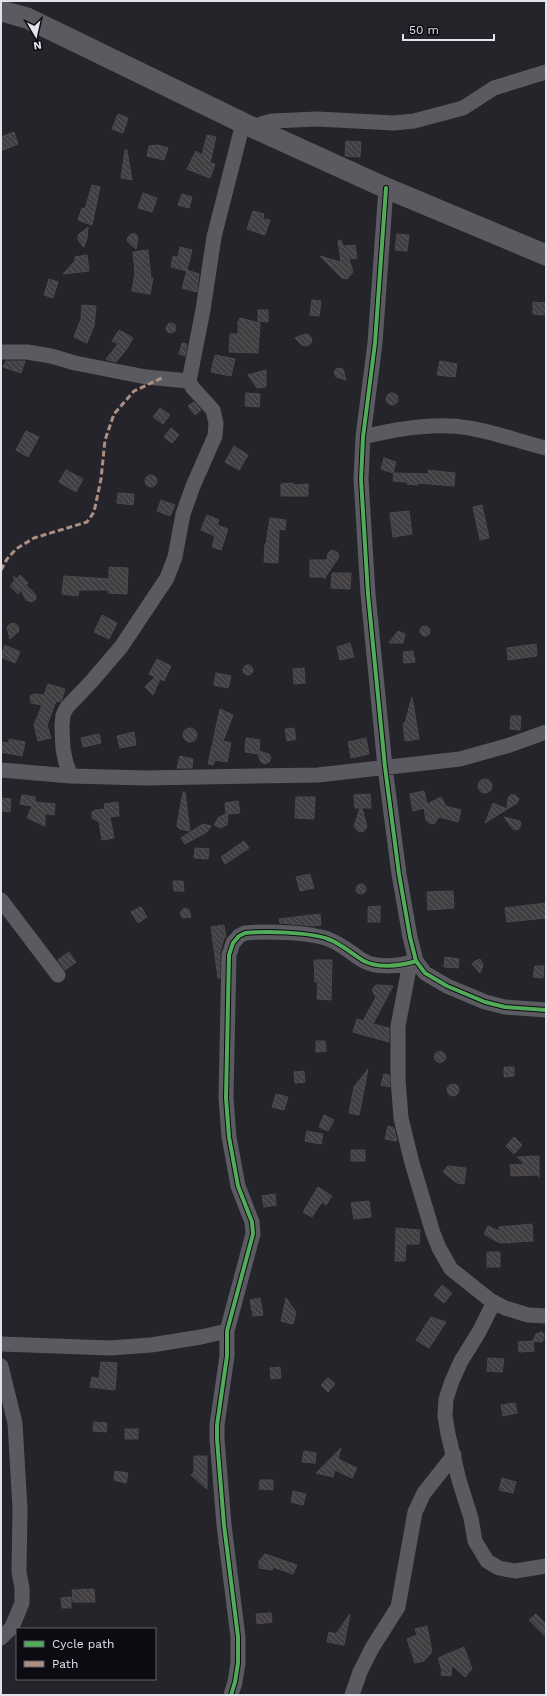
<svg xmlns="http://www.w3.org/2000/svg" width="547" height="1696" viewBox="0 0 547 1696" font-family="'Work Sans',sans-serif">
	<defs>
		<pattern id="building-back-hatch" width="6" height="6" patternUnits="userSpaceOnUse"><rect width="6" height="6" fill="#413f42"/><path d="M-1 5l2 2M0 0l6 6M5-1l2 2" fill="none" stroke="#5c5a5d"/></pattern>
	</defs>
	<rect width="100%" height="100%" fill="#24242a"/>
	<path fill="url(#building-back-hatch)" stroke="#4d494d" d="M118,114L128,118L123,133L112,129Z
		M14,132L18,144L1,151V137Z
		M207,135L216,137L210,163L215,164L210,178L187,169L196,151L202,155Z
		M346,141L361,142L360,157L345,156Z
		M158,145L168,148L164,160L147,156L149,146Z
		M125,150H127L132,180L121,178Z
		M92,185L100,187L92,225L78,220L82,208L85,209Z
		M143,193L157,198L152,212L138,208Z
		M182,194L192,197L189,208L178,205Z
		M253,211L264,214L263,219L270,220L265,235L247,229Z
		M88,227L87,238L84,247L78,240V235Z
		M131,234H136L138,238L136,249L127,241L128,237Z
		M397,234L409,235L407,251L395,250Z
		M341,240L343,246L355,245L357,258L349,259L353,272L347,279L342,278L320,256L341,262L338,241Z
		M180,247L192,250L187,270L199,274L197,292L182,288L187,271L171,267L173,256L178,257Z
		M148,250L151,278H153L150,294L132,291L135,273L133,252Z
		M87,255L89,271L63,274L75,261V257Z
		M49,279L58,282L53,298L44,295Z
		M312,300L321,301L319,316L310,315Z
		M533,302L546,303V315L533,314Z
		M82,305L96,306L94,326L87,343L74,337L81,319Z
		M258,310H268V322L258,321Z
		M240,318L260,323L258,353L229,352L230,334H238V322Z
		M166 328a5 5 0 1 1 10 0a5 5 0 1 1-10 0Z
		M119,330L133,338L126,350L116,362L108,360L106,359L118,344L112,341Z
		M305,334L309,335L312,339L311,343L307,346L302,345L295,338Z
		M182,343L187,344L185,356L179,354Z
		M215,355L235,359L231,376L211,372Z
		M6,361H25L21,373L3,367Z
		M440,361L457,364L455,377L437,375Z
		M337,368L343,369L346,380L336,377L334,372Z
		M266,370V387L257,388L248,375Z
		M386 399a6 6 0 1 1 12 0a6 6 0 1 1-12 0Z
		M246,393L260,394L259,407L245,406Z
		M194,402L201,410L195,415L188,406Z
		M160,408L170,415L163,424L153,417Z
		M171,428L179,435L172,443L164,437Z
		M26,431L39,437L28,457L16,450Z
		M234,446L248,455L239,470L225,462Z
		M384,458L396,462L393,473L381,469Z
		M66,470L83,479L76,492L59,482Z
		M428,470L455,473L454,486L418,483V485L407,484V482L393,481L394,473L429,474Z
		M145 481a6 6 0 1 1 12 0a6 6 0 1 1-12 0Z
		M293,483V485L308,484V496H281V484Z
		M118,493L134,494L133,505L117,503Z
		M161,500L175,505L170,516L157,511Z
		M482,505L489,538L480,540L473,507Z
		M409,511L412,534L393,537L390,513Z
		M207,515L219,520L217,525L228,529L221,550L212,547L215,536L201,530Z
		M270,518L286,520L285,530L279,529L278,563L264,562L265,544H266Z
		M331,550L337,552L339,557L324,579V577H310V560H327L328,553Z
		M109,567L128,568L127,594L108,593V590H79L78,596L62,594L64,576L109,579Z
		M332,573H351L350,589L331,588Z
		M20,575L28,583L26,585L36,595V599L32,602L26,600L21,590L18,594L10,586L15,580L13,576L17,579Z
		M102,615L117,623L109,639L94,632Z
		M14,623L18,626L19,631L10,639L7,627L10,624Z
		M420 631a5 5 0 1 1 10 0a5 5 0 1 1-10 0Z
		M398,631L405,634L403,643H389Z
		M350,643L354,657L340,660L337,647Z
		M536,644L537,656L508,660L507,648Z
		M5,645L20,652L15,663L1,657Z
		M413,651L415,662L404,663L403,652Z
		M157,659L171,666L164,681L160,679L153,695L145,687L155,677L149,674Z
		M243 670a5 5 0 1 1 10 0a5 5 0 1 1-10 0Z
		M304,668L305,683L294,684L293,669Z
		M216,673L231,676L228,688L214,685Z
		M48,684L65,689L62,699L59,702L56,701L47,725L51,738L38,741L34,725L42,705L31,703L30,696L34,694L44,695Z
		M412,697L419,739L405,741L403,723H405Z
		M220,709L233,715L223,741L231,743L227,762L215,760L213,765L208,764Z
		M511,716H521L520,730L510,729Z
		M294,728L296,739L287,741L285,729Z
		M183 735a7 7 0 1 1 14 0a7 7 0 1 1-14 0Z
		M134,732L136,745L120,748L117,736Z
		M99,734L101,743L83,747L81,738Z
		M246,738L260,740L259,751L269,754L271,758L269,762L265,764L261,762L258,754L245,752Z
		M366,738L369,754L351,758L348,742Z
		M9,739L25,742L22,756L1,752V742L9,743Z
		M180,756L193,759L192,768H177Z
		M478 786a7 7 0 1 1 14 0a7 7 0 1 1-14 0Z
		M424,791L427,804L441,797L446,806L461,810L458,822L439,817L435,823L431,824L426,820L424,808L413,811L410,794Z
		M183,792H185L190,831L180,829L177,826Z
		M370,794L371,808H362L367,827L364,831L359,832L354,826L360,808H355L354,795Z
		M22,795L35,797V802L55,804L54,815L45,814V826L27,818L32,806L20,804Z
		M511,795H515L519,799L517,803L485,823L493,803L507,809L508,798Z
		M296,797H315L314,819L295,818Z
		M1,798L11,799L10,812L1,811Z
		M238,801L240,813L228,814L227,825L220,828L214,825L219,817L226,814L225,803Z
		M118,802L119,816L110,817L114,838L102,840L99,822L92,818V812L96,810L105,809L104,804Z
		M504,817L520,821L521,825L519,829L515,830L512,828Z
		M203,824L211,826L207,832L185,844L181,838Z
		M244,841L249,848L225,864L221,857Z
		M195,848L209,849L208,859L194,858Z
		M310,874L314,888L300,891L296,877Z
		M173,881H183L184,891H174Z
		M356 889a5 5 0 1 1 10 0a5 5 0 1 1-10 0Z
		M453,891L454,908L428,910L427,892Z
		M546,903V918L507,922L505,908Z
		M380,906V922H368V907Z
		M141,907L147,917L138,923L131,912Z
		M185,908L189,910L191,917L183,918L180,914L182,910Z
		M320,914L321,925L314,926L280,923L279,919Z
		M224,925L226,937L224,938L220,952V978H218L211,927Z
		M69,952L76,962L65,970L58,960Z
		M445,957L459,959L458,968L444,967Z
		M480,959L483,965L480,973L472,964L475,961Z
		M314,960H332L331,1000L317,999L318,982H315Z
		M535,966H544L543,978L533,977Z
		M376,985L393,986L373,1024L389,1028V1042L353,1032L357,1019L363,1021L376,997L372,990Z
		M316,1041H325L326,1051L316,1052Z
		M434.5 1057a5.5 5.5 0 1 1 11 0a5.5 5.5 0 1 1-11 0Z
		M504,1067H514V1076L504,1077Z
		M368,1069L359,1115L349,1113L354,1087Z
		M304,1071L305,1082L295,1083L294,1072Z
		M384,1074L389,1075L390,1087L381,1085Z
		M447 1090a6 6 0 1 1 12 0a6 6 0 1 1-12 0Z
		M276,1094L288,1097L284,1110L272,1107Z
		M324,1115L334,1120L328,1131L319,1127Z
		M388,1126L394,1128L397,1141L385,1139Z
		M307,1131L323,1134L321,1144L305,1141Z
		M514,1137L522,1145L514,1154L506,1146Z
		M351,1150H365V1161H351Z
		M539,1156V1177L537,1175L511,1176L510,1165L525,1164L517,1157Z
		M448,1166L466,1168L464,1184L457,1183L443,1172Z
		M318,1187L332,1196L326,1205L322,1202L312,1217L303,1212Z
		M275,1194L276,1205L264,1207L262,1196Z
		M369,1201L371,1217L354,1219L351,1203Z
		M532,1224L533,1241L500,1243L484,1234L488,1226L499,1231V1227Z
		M396,1228L420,1230L419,1244H406L405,1261H395Z
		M487,1252H500V1267H487Z
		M442,1285L452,1293L444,1303L434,1295Z
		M260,1298L263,1315L253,1316L250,1300Z
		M286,1298L296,1312L293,1324L281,1321Z
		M431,1317L446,1322L429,1348L416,1340Z
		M541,1332L544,1334V1339L542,1342L533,1341L536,1334Z
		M533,1341L534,1351L519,1352L518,1342Z
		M488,1358L504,1359L502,1372L487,1371Z
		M101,1362L117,1363L115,1390L90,1387L92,1377L99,1379Z
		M280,1367L281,1378L271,1379L270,1368Z
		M328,1378L335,1384L328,1392L321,1385Z
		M515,1403L517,1413L503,1416L501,1405Z
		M94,1422L107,1423L106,1432L93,1431Z
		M125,1429H138V1439H125Z
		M341,1448L338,1459L357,1468L352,1478L335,1470L333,1477L316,1473Z
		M304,1451L316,1453L315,1463L302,1462Z
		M194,1456H207V1489L191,1475L194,1472Z
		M115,1471L128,1473L126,1483L114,1480Z
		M502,1478L516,1482L513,1493L499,1490Z
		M260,1480H273V1490L259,1489Z
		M293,1491L306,1494L303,1505L291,1502Z
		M265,1554L297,1565L293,1574L273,1567L272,1570L259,1568V1561Z
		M94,1589L95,1602H73L72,1590Z
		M71,1597V1608H62L61,1598Z
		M271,1613L272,1622L257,1624L256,1614Z
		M350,1614L344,1645L327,1642L329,1632L336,1634Z
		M536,1614L546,1624V1637L529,1620Z
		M427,1626L432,1652L424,1661L415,1663L407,1639L417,1635L415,1629Z
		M464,1647L472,1669L465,1677L452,1665L451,1676L441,1675L442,1670L438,1658Z"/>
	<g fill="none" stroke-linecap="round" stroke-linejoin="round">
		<path stroke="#5a5a60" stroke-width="15" d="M257,130L261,124L272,121L317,119L394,123L414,121L463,108L494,88L546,72
			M386,188L375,343L363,437L361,479L368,594L385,767L399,874L410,937L416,961L425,973L447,986L485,1002L505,1007L546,1010
			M1,352H27L51,356L75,363L146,377L189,381
			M363,437C395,429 437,422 469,428C495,432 520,442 546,448
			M1,770L71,776L145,778L318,775L460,759L510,745L546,732
			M71,776L66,763L63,749L62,726L63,715L67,707L91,682L121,647L167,578L175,557L183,514L193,486L215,436L216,423L213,410L192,387L189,381L203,310L214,237L243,123
			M1,900L58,975
			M410,963L398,1026V1079L401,1118L412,1163L433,1233L439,1248L451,1269L490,1300L505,1308L528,1315L546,1316
			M494,1302L479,1332L461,1361L452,1381L446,1399L445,1416L448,1434L459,1480L471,1518L475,1541L487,1561L499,1568L515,1571L546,1566
			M1,1344L110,1348L151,1345L201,1337L227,1331
			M1,1366L15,1423L20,1509L19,1572L22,1588V1603L12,1627L1,1638
			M231,1695L235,1682L238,1663V1637L224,1525L217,1439V1425L227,1356V1331L253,1234L252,1222L238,1186L229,1137L226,1098L229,955L233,943L239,936L245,933C266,931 309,932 328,939C340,943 351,953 362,960C377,969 400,966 416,961
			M352,1695L360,1672L372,1648L398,1607L415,1512L424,1493L454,1455"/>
		<path stroke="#5a5a60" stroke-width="21" d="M1,11L27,18L243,123L386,188L546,255"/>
		<path stroke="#ac8f84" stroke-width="3" stroke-dasharray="6 3" stroke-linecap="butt" d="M1,570L7,559L16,549L34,538L87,522L94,512L101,479L105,440L114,414L134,391L162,378"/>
		<g stroke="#0b0b11" stroke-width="6">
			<path id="cycleway" d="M386,188L375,343L363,437L361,479L368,594L385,767L399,874L410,937L416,961L425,973L447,986L485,1002L505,1007L546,1010
				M231,1695L235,1682L238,1663V1637L224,1525L217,1439V1425L227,1356V1331L253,1234L252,1222L238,1186L229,1137L226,1098L229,955L233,943L239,936L245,933C266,931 309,932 328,939C340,943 351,953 362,960C377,969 400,966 416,961"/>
		</g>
		<use href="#cycleway" stroke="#51ab58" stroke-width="4"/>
	</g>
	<rect width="547" height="1696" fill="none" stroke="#e2e2ec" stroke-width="4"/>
	<rect x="16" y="1628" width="140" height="52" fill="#0b0b11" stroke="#616169"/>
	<rect x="24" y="1641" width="20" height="6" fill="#51ab58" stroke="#616169"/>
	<text x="52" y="1648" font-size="12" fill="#e2e2ec">Cycle path</text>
	<rect x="24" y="1661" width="20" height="6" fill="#ac8f84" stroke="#616169"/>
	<text x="52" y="1668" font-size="12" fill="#e2e2ec">Path</text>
	<g transform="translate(36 36) rotate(171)" stroke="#0b0b11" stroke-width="3" paint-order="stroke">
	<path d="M0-3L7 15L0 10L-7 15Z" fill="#e2e2ec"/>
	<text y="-6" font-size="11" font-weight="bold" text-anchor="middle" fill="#e2e2ec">N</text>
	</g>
	<path d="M403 34v6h91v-6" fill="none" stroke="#e2e2ec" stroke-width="2"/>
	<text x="409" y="34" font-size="12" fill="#e2e2ec" stroke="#0b0b11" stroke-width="3" paint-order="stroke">50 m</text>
</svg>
